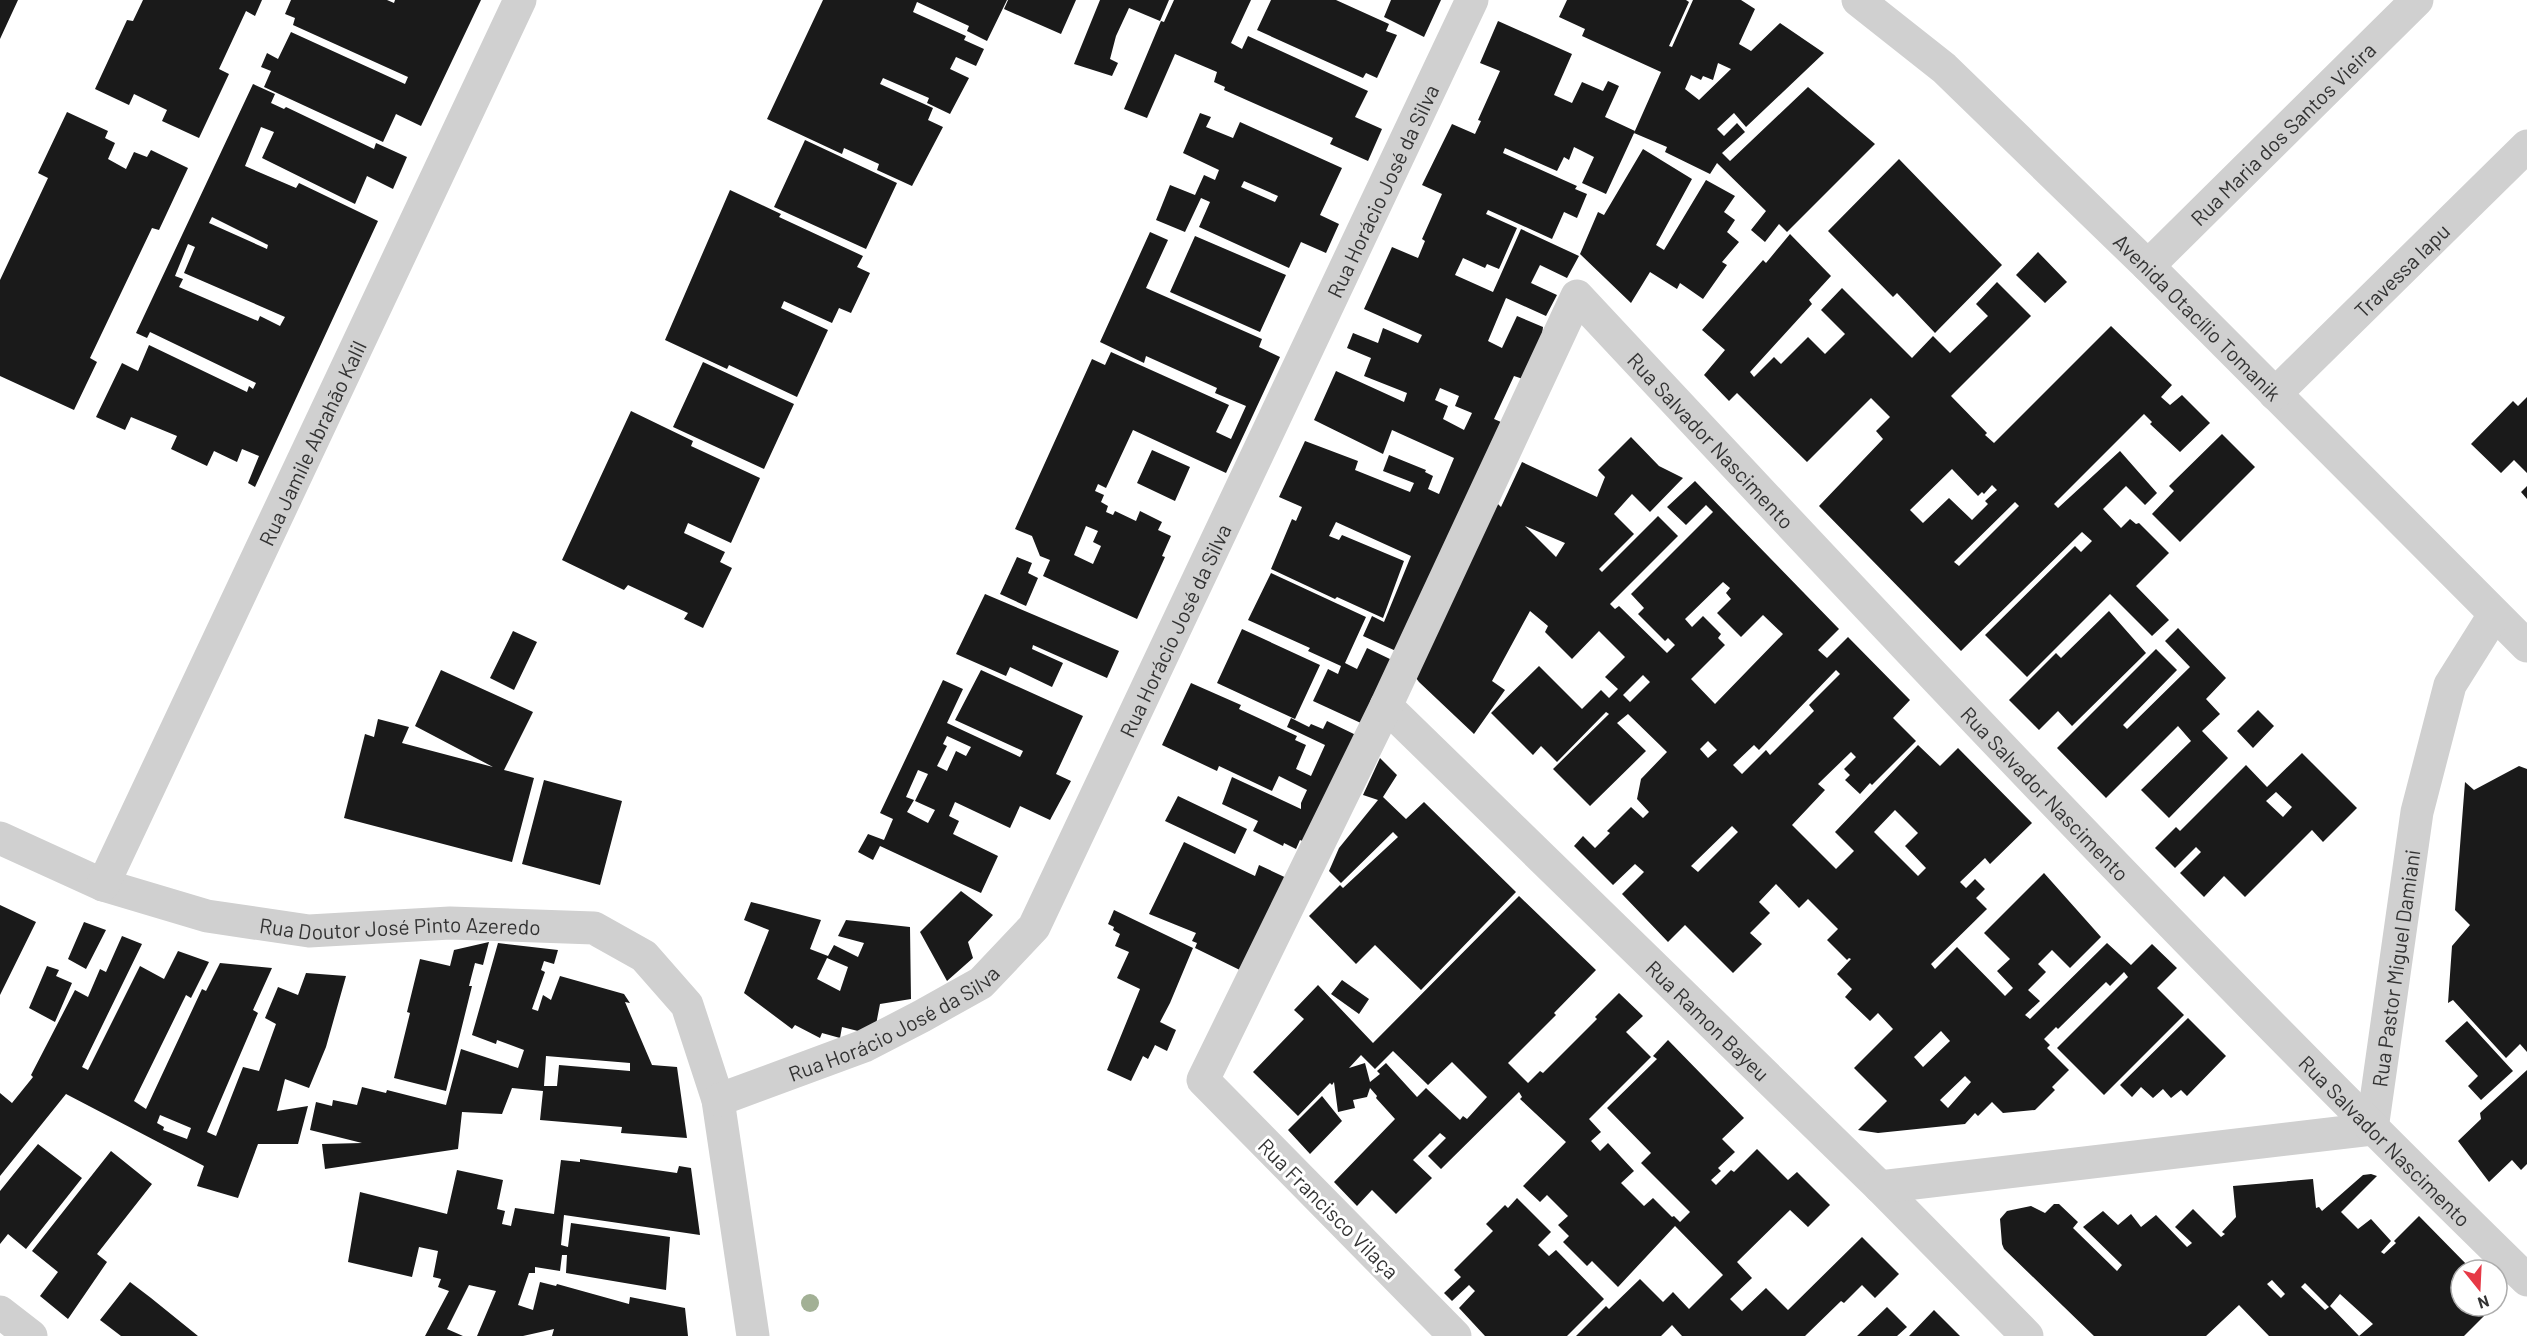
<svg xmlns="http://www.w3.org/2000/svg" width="2527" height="1336" viewBox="0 0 2527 1336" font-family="Barlow,sans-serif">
	<rect width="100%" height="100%" fill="#fff"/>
	<path fill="#1a1a1a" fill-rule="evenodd" d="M0,0H18L0,39Z
		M143,0H262L255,16L246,11L219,69L229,74L199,138L162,121L167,110L134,94L129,105L95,89L127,20L133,21Z
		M291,0H387L394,3L395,0H481L421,126L396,114L383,142L264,87L271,71L261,67L267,53L278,59L291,32L405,84L408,77L293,25L295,18L285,14Z
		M823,0H1007L987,41L967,31L969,26L917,2L913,12L966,36L964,40L984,49L976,66L956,57L950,69L969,78L950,114L927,103L929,98L883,78L880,84L933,108L928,120L943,127L912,186L877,170L879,164L844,148L842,154L767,119Z
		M1008,0H1076L1061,34L1004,9Z
		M1100,0H1169L1160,21L1129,8L1116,36L1110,59L1118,63L1112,76L1074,64Z
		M1174,0H1251L1231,43L1242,49L1248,36L1368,91L1355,117L1382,129L1368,161L1330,144L1333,138L1224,90L1225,87L1214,82L1217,72L1175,54L1147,118L1124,109L1161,21L1164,22Z
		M1271,0H1336L1389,24L1386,31L1397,35L1377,78L1366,73L1363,78L1257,30Z
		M1391,0H1441L1424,37L1384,17Z
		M1567,0H1686L1689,2L1669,46L1672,47L1693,0H1741L1755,9L1739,44L1751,51L1780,23L1824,53L1746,127L1734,113L1717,129L1724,136L1737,123L1745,132L1722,153L1730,161L1808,87L1875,144L1787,232L1779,224L1765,242L1751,230L1766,211L1717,163L1710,174L1665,152L1667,147L1634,133L1661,72L1582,36L1585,29L1559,17ZM1718,63L1731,69L1699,100L1685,89L1691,75L1701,80L1703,76L1713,80Z
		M1498,21L1572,54L1554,95L1572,103L1582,82L1603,91L1608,81L1619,86L1605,117L1635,131L1606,194L1582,183L1594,157L1574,147L1569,160L1564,157L1557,171L1505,148L1503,153L1577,186L1575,189L1587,194L1577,218L1564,212L1552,239L1488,210L1486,214L1517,228L1499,269L1487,264L1485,268L1463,258L1455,275L1493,292L1521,229L1579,256L1567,278L1540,265L1531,283L1557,295L1546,316L1506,298L1488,341L1502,348L1517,316L1543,327L1541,343L1523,379L1514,376L1494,419L1501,422L1396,651L1363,636L1372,616L1384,622L1411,556L1336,522L1329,536L1339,540L1342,535L1404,561L1383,618L1337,597L1335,599L1271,569L1292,519L1296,521L1302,507L1279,497L1305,441L1358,461L1355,470L1410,492L1414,483L1383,471L1389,455L1426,470L1425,472L1433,476L1428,489L1439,494L1454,458L1392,430L1383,454L1314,420L1336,371L1404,402L1407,393L1364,376L1371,358L1347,348L1353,333L1378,343L1383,328L1418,343L1422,335L1364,309L1392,247L1418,258L1425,241L1422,239L1442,194L1422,185L1452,124L1475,134L1481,121L1478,120L1500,71L1480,63ZM1440,388L1459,396L1455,406L1472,413L1464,430L1443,419L1448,406L1435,400Z
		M253,84L275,94L271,103L284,109L286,107L374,149L376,143L407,157L393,189L367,176L355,204L262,158L274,132L261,127L245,166L296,188L299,183L378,221L255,487L248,483L259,456L242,449L237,462L214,451L207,466L171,449L177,436L131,417L125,430L96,417L122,363L138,371L149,345L247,392L249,386L253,389L256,383L150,332L147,338L136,333ZM212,217L268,245L267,249L209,223ZM188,244L195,247L184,273L285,317L280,326L260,316L258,321L179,287L183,279L175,276Z
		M67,112L108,131L105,138L115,143L108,159L126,169L134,152L147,157L151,150L188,168L159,230L152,228L90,358L97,362L74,410L0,376V280L48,178L38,173Z
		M1200,113L1211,117L1206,127L1233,138L1240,122L1342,168L1320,215L1339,224L1326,253L1301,242L1289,268L1199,227L1210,202L1201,198L1185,232L1156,220L1170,185L1195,195L1204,175L1215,180L1219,170L1183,153ZM1244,181L1278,196L1275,202L1241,187Z
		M805,140L897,183L866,249L774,207Z
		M1643,149L1692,179L1656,245L1664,250L1706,180L1735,196L1724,212L1735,220L1727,232L1739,242L1722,262L1727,265L1703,299L1680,283L1677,289L1650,272L1631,303L1580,254L1598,212L1604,215Z
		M1899,159L2002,265L1935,333L1897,293L1893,297L1828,231Z
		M730,190L781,214L779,217L863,256L857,267L870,273L851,313L839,308L832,323L784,301L781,308L828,330L797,397L729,365L727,369L665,340Z
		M1150,232L1168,240L1146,288L1262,339L1259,347L1280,357L1226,473L1133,430L1106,488L1098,484L1095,491L1104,495L1101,502L1108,506L1106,512L1113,515L1115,511L1136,521L1140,511L1162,522L1158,530L1171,536L1162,556L1165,557L1137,619L1043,576L1050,560L1040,556L1032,536L1015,529L1092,359L1105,365L1111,352L1229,405L1216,432L1231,439L1246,406L1215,393L1217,388L1146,356L1144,363L1100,342ZM1086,526L1098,531L1093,542L1101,546L1093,564L1074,555Z
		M1790,234L1831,276L1809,300L1812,304L1750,372L1754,377L1774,357L1781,364L1808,337L1825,354L1845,334L1821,310L1842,288L1912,358L1933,336L1950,353L1988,316L1976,304L1997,282L2031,316L1951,396L1987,433L1985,435L1994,443L2111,326L2172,385L2161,397L2170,405L2182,395L2210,423L2180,452L2150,424L2152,422L2144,414L2054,504L2058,508L2120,451L2157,493L2145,505L2126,486L2103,509L2121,528L2130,519L2136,524L2139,523L2169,553L2136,586L2169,620L2152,636L2110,594L2027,677L1985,635L2075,546L2081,552L2092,541L2082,532L1961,651L1819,506L1883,439L1876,431L1890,417L1871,398L1807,462L1737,393L1729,401L1704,375L1725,350L1702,330L1763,260L1766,263ZM1952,469L1978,496L1982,492L1984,494L1992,485L1997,490L1985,501L1988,504L1972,520L1949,498L1923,523L1910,510ZM2015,502L2019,506L1959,566L1954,562Z
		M1195,236L1286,275L1260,332L1170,292Z
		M2038,252L2067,282L2045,303L2016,275Z
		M703,362L794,404L764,469L673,427Z
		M2527,397V473L2514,460L2501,473L2471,444L2513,401L2518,406Z
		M631,411L693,441L691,446L760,478L731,543L688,523L684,533L725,552L720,562L732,568L703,628L684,619L688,613L628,585L624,590L562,560Z
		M2222,434L2255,467L2180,542L2152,514L2174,491L2169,486Z
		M1631,437L1659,466L1683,478L1650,512L1632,494L1614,514L1634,534L1599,569L1602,572L1658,516L1678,536L1610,604L1615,609L1619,606L1667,653L1675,645L1668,638L1665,641L1638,614L1644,608L1631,594L1713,512L1706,505L1686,525L1667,507L1695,481L1839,629L1818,650L1827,658L1848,637L1910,700L1893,718L1916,741L1872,785L1870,783L1860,794L1845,780L1850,775L1844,769L1856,757L1851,752L1818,784L1825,790L1792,825L1836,869L1854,851L1835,832L1918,745L1940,766L1958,748L2032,823L1990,864L1985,858L1960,882L1966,888L1975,879L1985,889L1976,898L1987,909L1931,964L1935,969L1957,947L2005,996L2013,988L1997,971L2010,959L1984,933L2044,873L2101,937L2070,968L2052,950L2038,964L2046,972L2028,990L2040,1001L2025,1015L2030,1019L2107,943L2131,965L2152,944L2177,968L2157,988L2184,1015L2104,1095L2057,1048L2128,977L2124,972L2110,986L2106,982L2058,1029L2056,1027L2044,1039L2050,1045L2047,1048L2069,1070L2052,1087L2055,1090L2035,1110L2003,1113L1992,1102L1978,1116L1975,1113L1965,1124L1878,1133L1858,1130L1887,1101L1854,1068L1893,1029L1878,1013L1870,1021L1845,997L1852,989L1837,974L1851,959L1849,958L1847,960L1827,940L1838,929L1808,899L1799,908L1776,884L1759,902L1770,913L1750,933L1762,944L1733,973L1685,925L1668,942L1622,894L1644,872L1635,864L1613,885L1574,846L1583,836L1595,848L1610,833L1607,831L1631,807L1643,818L1649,812L1637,799L1641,779L1667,752L1628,714L1617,723L1646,751L1590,806L1553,769L1609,714L1606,712L1557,762L1541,746L1533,755L1491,713L1539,666L1582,709L1601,690L1609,698L1618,689L1605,677L1625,657L1599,631L1572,659L1545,632L1548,626L1530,611L1492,681L1505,690L1474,734L1419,682L1416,678L1495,501L1501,507L1522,462L1597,497L1605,477L1598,470ZM1525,526L1565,543L1556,557ZM1723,582L1730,588L1726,593L1731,599L1717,613L1741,637L1763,615L1783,634L1715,704L1691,679L1725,645L1718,638L1721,634L1703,616L1692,627L1685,619ZM1836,670L1840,674L1809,705L1814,711L1770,755L1766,750L1742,774L1733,765L1754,745L1759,750ZM1643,675L1650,682L1630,702L1623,695ZM1708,741L1717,750L1708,758L1700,749ZM1895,810L1918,833L1905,846L1926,868L1918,876L1874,832ZM1732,826L1738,832L1698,872L1691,866ZM1941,1031L1950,1041L1923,1067L1914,1057ZM1965,1076L1971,1082L1948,1108L1940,1100Z
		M1152,450L1190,467L1175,501L1137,483Z
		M2527,486V499L2521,492Z
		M1017,557L1032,563L1028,573L1038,578L1026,606L1000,594Z
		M1271,573L1366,617L1345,663L1357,669L1367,648L1392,660L1363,724L1313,701L1328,669L1338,674L1341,666L1308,651L1310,648L1248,620Z
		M985,594L1119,651L1107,678L1033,645L1032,649L1063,663L1052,687L1010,667L1006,676L956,654Z
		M2109,611L2146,653L2072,726L2058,711L2039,730L2009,700L2056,653L2061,658Z
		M2178,628L2226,678L2206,699L2220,714L2202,731L2228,758L2169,818L2141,790L2191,741L2178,726L2106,798L2057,748L2156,649L2177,670L2123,725L2127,729L2190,667L2165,641Z
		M1242,629L1320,665L1295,719L1217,683Z
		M513,631L537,642L514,690L490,678Z
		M441,670L533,712L504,770L534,778L512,862L344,818L365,734L374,737L378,719L409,727L402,743L493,767L415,726Z
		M981,670L1083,716L1056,774L1071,781L1050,820L1020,806L1010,828L955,802L949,816L959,821L953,834L998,856L981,893L880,846L873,860L858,852L868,834L884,840L893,819L880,813L943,680L963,689L947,723L1020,757L1023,751L955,720ZM947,736L971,747L966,756L956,751L947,771L937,766L947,746L943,744ZM918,770L928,774L915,801L935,810L928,823L907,812L914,800L906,797Z
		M1191,683L1241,705L1239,709L1297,736L1295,740L1306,745L1296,769L1311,776L1325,745L1287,727L1291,718L1309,727L1311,724L1323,729L1327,721L1358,736L1309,844L1300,840L1296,849L1284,843L1283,846L1253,831L1258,821L1222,804L1232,777L1301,809V803L1307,790L1279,776L1272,791L1219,766L1217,771L1162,745Z
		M2258,710L2274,726L2253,748L2237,731Z
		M2302,753L2357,808L2323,842L2312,830L2245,897L2224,876L2204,897L2180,873L2201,852L2196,847L2175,868L2155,848L2176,827L2180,831L2246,765L2267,787ZM2276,792L2292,807L2283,817L2266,801Z
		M1380,758L1397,775L1383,797L1406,819L1424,802L1516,892L1421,990L1375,945L1356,964L1309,916L1340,885L1343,888L1398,837L1393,832L1341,883L1329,871L1339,848L1378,800L1363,795Z
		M2519,766L2527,769V1052L2520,1044L2506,1058L2453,1000L2448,1003L2452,946L2470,925L2455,910L2465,782L2474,790Z
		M544,780L622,801L600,885L522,864Z
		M1178,796L1247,829L1235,854L1165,821Z
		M1184,842L1255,876L1259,865L1293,881L1248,974L1195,948L1197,943L1192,941L1196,933L1149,914Z
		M961,891L993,915L968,942L973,958L947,981L920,932Z
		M1519,896L1596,970L1554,1013L1556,1015L1508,1063L1528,1083L1540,1071L1543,1073L1597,1019L1595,1017L1619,993L1643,1016L1626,1032L1651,1057L1589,1119L1601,1132L1591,1141L1600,1151L1608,1143L1634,1171L1621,1183L1644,1206L1653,1198L1672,1217L1674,1216L1680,1222L1690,1212L1641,1163L1651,1153L1607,1108L1657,1059L1653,1056L1668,1040L1744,1118L1722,1139L1735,1152L1718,1168L1721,1171L1711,1180L1716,1185L1731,1170L1734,1172L1757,1149L1788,1180L1797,1172L1830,1205L1808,1227L1790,1210L1737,1262L1752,1278L1730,1299L1742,1311L1766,1288L1788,1310L1862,1237L1899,1274L1875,1298L1862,1285L1844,1303L1841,1301L1805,1336H1682L1672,1325L1661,1336H1576L1606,1306L1609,1309L1640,1279L1663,1302L1673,1292L1689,1309L1723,1275L1675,1226L1618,1287L1592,1261L1587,1266L1563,1242L1569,1236L1558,1225L1568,1216L1547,1195L1540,1202L1523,1186L1566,1142L1520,1099L1522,1097L1519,1092L1441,1169L1428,1156L1446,1138L1440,1133L1413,1160L1432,1178L1396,1214L1372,1190L1357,1206L1334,1182L1395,1119L1376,1098L1377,1096L1370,1088L1367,1097L1353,1100L1355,1108L1338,1112L1334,1082L1332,1085L1330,1083L1298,1116L1253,1072L1304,1019L1294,1010L1318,985L1373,1043ZM1393,1051L1428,1085L1452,1062L1487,1097L1467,1119L1463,1116L1460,1120L1426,1088L1417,1097L1386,1063L1377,1071L1380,1074L1370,1082L1365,1063L1349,1068L1361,1055L1375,1069Z
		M751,902L821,920L810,949L828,956L834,945L858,957L864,943L838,936L846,920L910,927L911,999L880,1004L874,1035L842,1027L840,1038L822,1033L820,1038L795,1025L792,1029L744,993L769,930L744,920ZM827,958L848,967L840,991L817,979Z
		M0,905L36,922L0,995Z
		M1114,910L1193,948L1170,1003L1160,1022L1176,1030L1167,1051L1155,1045L1148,1059L1143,1056L1131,1081L1107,1070L1140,989L1117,978L1129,952L1115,946L1120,934L1113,930L1114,927L1108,924Z
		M84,922L106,930L86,969L68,959Z
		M122,936L142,944L82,1067L88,1070L140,966L164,979L178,951L209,962L191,998L186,995L134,1101L146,1109L202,989L206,991L220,963L272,968L253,1010L258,1013L207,1132L216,1136L243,1067L259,1071L276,1024L265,1018L278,987L298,995L306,973L346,976L326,1047L309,1088L285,1079L277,1111L308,1106L298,1144H258L238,1198L197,1186L204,1166L66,1094L0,1176V1093L12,1103L33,1077L31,1075L75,990L88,997L100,969L106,972ZM160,1115L191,1128L187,1139L163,1130L164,1127L157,1123Z
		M489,942L483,965L475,963L469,986H472L446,1091L394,1078L410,1013L407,1012L420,959L450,966L454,950Z
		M498,943L558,950L554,964L544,961L541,970L545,972L532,1009L538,1011L543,995L551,1000L560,976L624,994L630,1003L625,1002L652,1065L677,1067L687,1138L621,1133L622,1127L540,1120L543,1091L512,1088L502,1114L462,1112L458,1149L325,1169L322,1144L362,1143L310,1130L316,1102L332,1106L333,1100L357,1105L362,1087L386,1093L387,1090L446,1105L461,1049L518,1068L524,1050L497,1040L496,1044L472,1035ZM546,1056L630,1063V1071L559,1065L557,1086H544Z
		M47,966L59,970L56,976L72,983L55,1022L29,1008Z
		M1342,980L1369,999L1359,1014L1331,994Z
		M2188,1018L2226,1056L2187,1096L2181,1090L2171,1098L2163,1089L2153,1098L2141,1087L2132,1097L2120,1085Z
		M2467,1021L2513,1071L2481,1100L2468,1086L2478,1076L2445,1041Z
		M2527,1070V1164L2521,1170L2512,1160L2489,1182L2458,1141L2481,1119L2480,1113Z
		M1322,1096L1342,1121L1310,1154L1288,1130Z
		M38,1144L82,1178L26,1249L8,1234L0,1244V1191Z
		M111,1151L152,1184L97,1254L107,1262L68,1319L40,1296L58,1272L32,1251Z
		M580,1159L677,1173L679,1166L691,1168L700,1235L564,1215L561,1245L568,1247L571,1223L670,1237L666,1290L566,1273L567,1255H562L560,1271L535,1267V1273H529L518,1305L533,1310L540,1282L556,1286L557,1284L629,1304L630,1297L685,1308L688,1336H552L554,1329L523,1336H477L496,1291L469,1285L447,1329L463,1336H425L449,1291L438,1287L441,1279L433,1277L438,1251L419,1247L412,1277L348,1262L360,1192L447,1214L457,1170L503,1180L497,1209L505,1211L502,1224L511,1226L515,1208L554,1214L561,1160L580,1162Z
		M2371,1174L2377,1176L2341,1212L2358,1229L2371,1219L2391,1241L2381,1252L2384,1254L2396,1243L2394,1241L2419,1216L2472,1270H2461V1306H2486L2480,1312L2484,1316L2464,1336H2359L2373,1324L2340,1294L2330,1306L2359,1336H2269L2239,1305L2206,1336H2094L2004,1249L2002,1244L2000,1219L2007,1211L2031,1206L2045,1213L2054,1204H2059L2078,1222L2073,1228L2117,1271L2122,1265L2083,1227L2103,1211L2118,1225L2131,1214L2141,1227L2156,1215L2187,1247L2192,1243L2175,1227L2193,1209L2221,1237L2225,1234L2222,1232L2236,1217L2233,1186L2313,1179L2316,1208L2319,1207L2322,1211L2363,1175ZM2272,1280L2285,1294L2281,1298L2267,1284ZM2305,1283L2329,1307L2325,1310L2301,1287Z
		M1517,1198L1551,1232L1538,1245L1549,1256L1556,1250L1604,1299L1567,1336H1485L1459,1308L1475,1291L1469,1285L1452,1301L1444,1293L1461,1277L1454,1270L1493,1231L1486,1224L1505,1205L1508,1208Z
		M130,1282L151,1298L198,1336H121L100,1320Z
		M1887,1307L1907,1327L1897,1336H1857Z
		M1934,1310L1960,1336H1909Z"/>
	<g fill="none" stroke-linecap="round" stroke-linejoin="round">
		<g stroke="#d0d0d0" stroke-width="33">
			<path id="s1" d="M1858,0L1944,68L2148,266L2527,646"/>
			<path id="s2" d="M2148,266L2417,0"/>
			<path id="s3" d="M2275,394L2527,146"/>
			<path id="s4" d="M1386,706L1880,1187L2027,1336"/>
			<path id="s5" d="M0,838L103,885L207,916L309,931L450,923L594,928L644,956L687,1005L718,1100L753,1336"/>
			<path id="s6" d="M103,885L520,0"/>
			<path id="s7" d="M718,1100L864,1046L922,1016L981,983L1034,927L1472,0"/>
			<path id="s8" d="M1880,1187L2372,1129L2417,812L2450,685L2494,615"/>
			<path d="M0,1312L31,1336"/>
			<path id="s9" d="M1455,1336L1203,1080L1386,706L1577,296C1888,629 2200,962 2527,1280"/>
		</g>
	</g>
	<circle fill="#a2b095" cx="810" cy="1303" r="9"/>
	<g text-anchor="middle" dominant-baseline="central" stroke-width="6" stroke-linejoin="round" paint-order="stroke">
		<g font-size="21" fill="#333" stroke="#fff">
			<text stroke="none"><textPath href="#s2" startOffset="189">Rua Maria dos Santos Vieira</textPath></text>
			<text stroke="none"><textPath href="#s7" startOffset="1180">Rua Horácio José da Silva</textPath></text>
			<text stroke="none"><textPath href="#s3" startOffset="177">Travessa Iapu</textPath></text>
			<text stroke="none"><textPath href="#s1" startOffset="465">Avenida Otacílio Tomanik</textPath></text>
			<text stroke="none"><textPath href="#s9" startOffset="1425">Rua Salvador Nascimento</textPath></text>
			<text stroke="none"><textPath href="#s6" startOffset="489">Rua Jamile Abrahão Kalil</textPath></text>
			<text stroke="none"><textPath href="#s7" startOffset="694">Rua Horácio José da Silva</textPath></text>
			<text stroke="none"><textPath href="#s9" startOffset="1911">Rua Salvador Nascimento</textPath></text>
			<text stroke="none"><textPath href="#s5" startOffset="416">Rua Doutor José Pinto Azeredo</textPath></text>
			<text stroke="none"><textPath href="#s8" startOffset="658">Rua Pastor Miguel Damiani</textPath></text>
			<text stroke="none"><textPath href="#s7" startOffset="192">Rua Horácio José da Silva</textPath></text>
			<text stroke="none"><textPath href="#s4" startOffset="450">Rua Ramon Bayeu</textPath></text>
			<text stroke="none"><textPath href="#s9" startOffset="2397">Rua Salvador Nascimento</textPath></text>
			<text transform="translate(1329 1208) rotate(45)">Rua Francisco Vilaça</text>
		</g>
	</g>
	<g transform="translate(2479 1288) rotate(162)"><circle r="28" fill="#ffffff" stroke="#adadad" stroke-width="1.5"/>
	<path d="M0-4.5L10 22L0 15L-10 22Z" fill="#e63946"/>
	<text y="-9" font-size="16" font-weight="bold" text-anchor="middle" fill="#333333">N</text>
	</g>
</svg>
